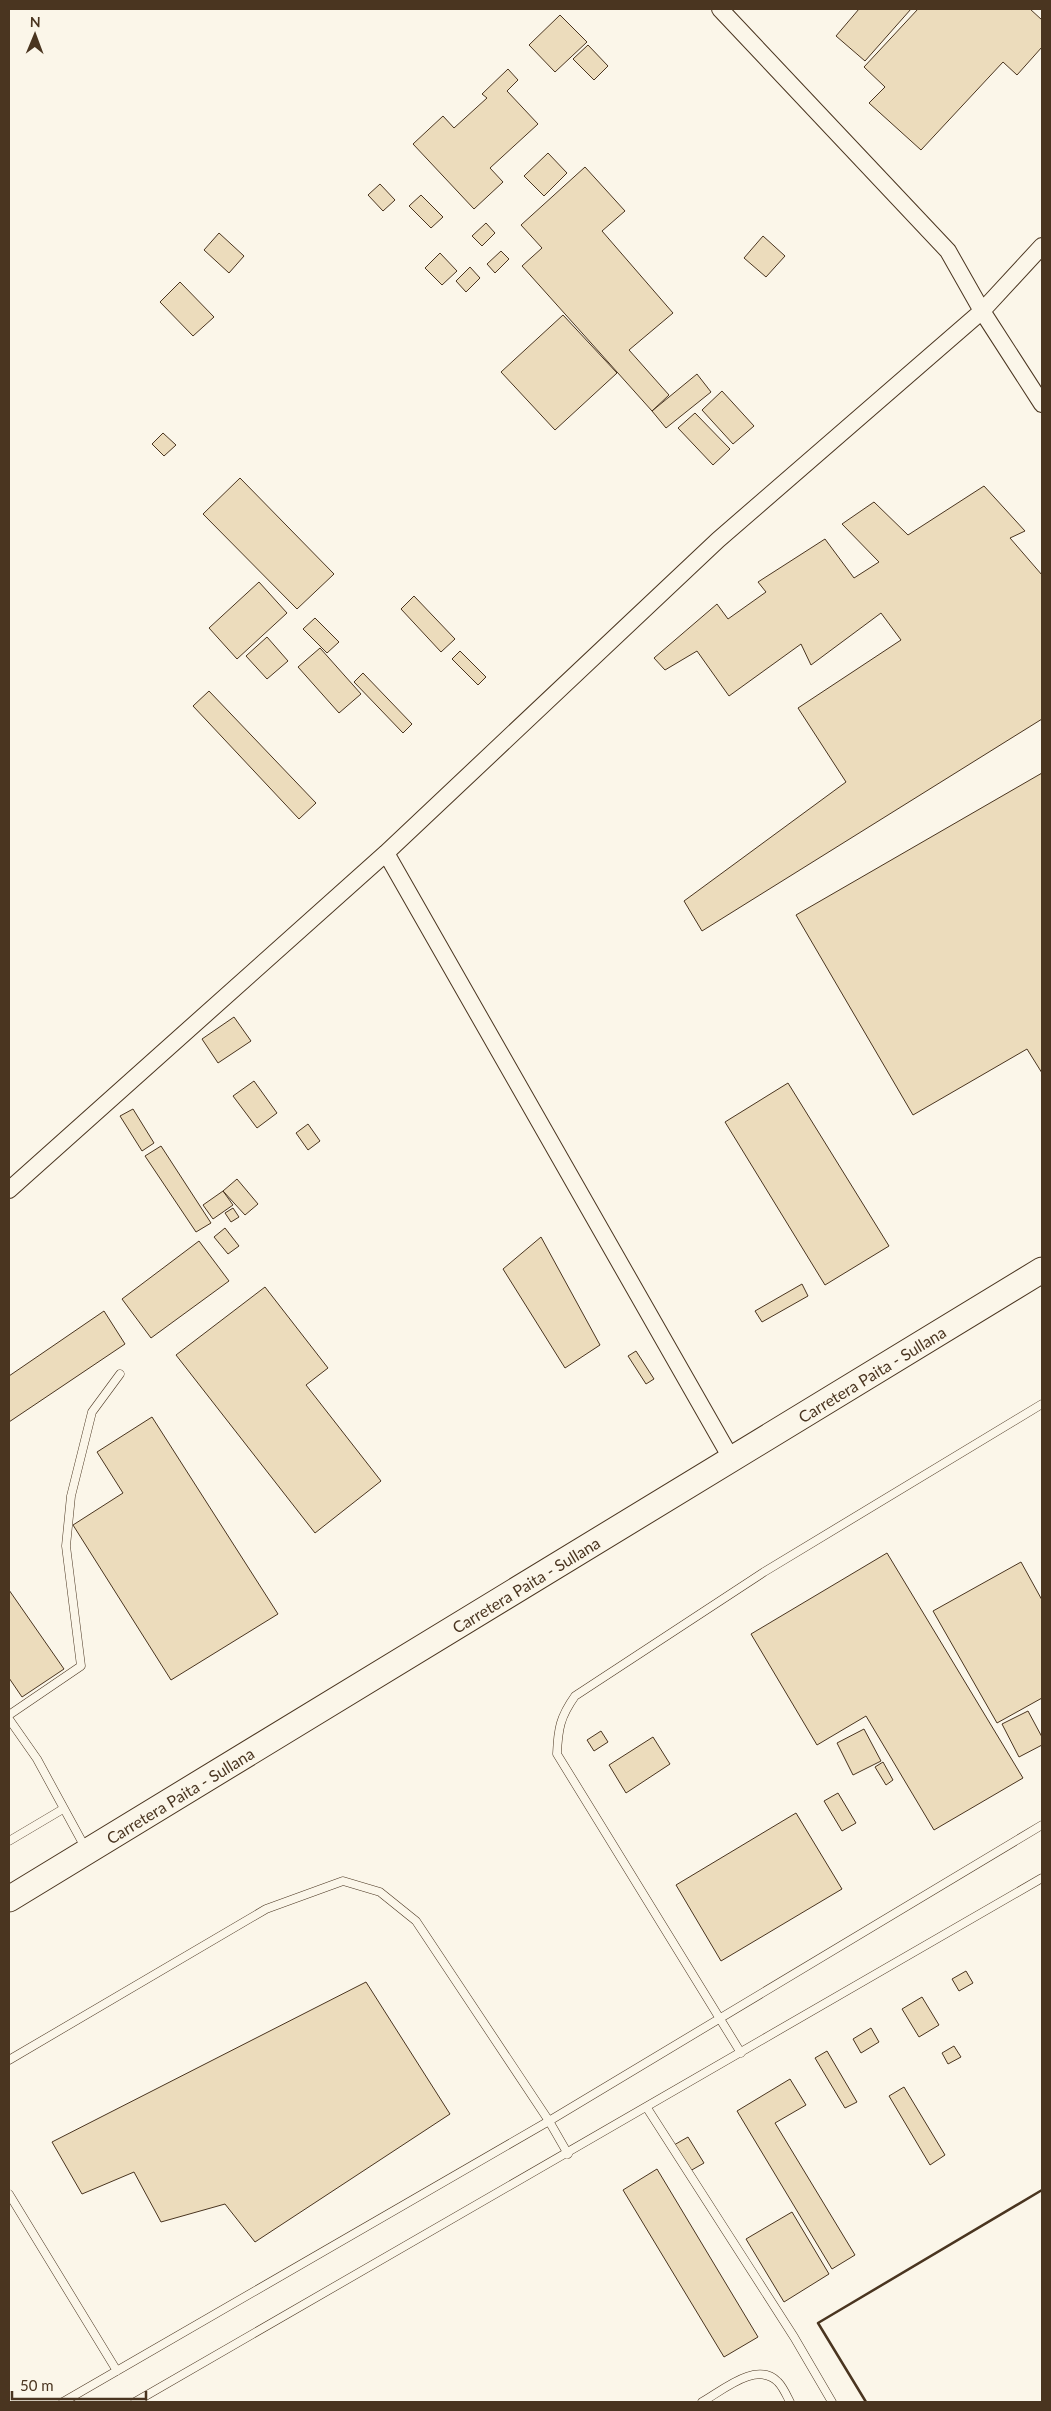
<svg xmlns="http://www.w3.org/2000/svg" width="1051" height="2411" viewBox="0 0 1051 2411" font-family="Lato,sans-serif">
	<rect width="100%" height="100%" fill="#fbf6e9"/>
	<path fill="#ecdcbc" stroke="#4a3520" d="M859,9H911L865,61L836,36Z
		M918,9H1030L1042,20V47L1017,75L1003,62L921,150L869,103L885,87L864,67Z
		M560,15L587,42L555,72L529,45Z
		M588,45L608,66L594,80L573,59Z
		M508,69L518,80L507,91L538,124L490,168L503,182L474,209L413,144L443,116L454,128L487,98L482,94Z
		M548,153L567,173L544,196L524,176Z
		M585,167L625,211L602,231L673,313L629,350L669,395L652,411L522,266L542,248L521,225Z
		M380,184L395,200L383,211L368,195Z
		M421,195L443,217L431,228L409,206Z
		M486,223L495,233L482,246L472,236Z
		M219,233L244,256L229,273L204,250Z
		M763,236L785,256L766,277L744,258Z
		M501,251L509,259L495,273L487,264Z
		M440,253L457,271L442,285L425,268Z
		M470,267L480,278L466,292L456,281Z
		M180,282L214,317L193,336L160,302Z
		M563,315L617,373L555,430L501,372Z
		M697,374L711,392L666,428L652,411Z
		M722,391L754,426L733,444L702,410Z
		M695,413L730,449L713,465L678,428Z
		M163,433L176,445L164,456L152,444Z
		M240,478L334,574L297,609L203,514Z
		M984,486L1025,531L1010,538L1042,575V719L702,931L684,901L846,782L798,708L901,640L881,613L811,665L801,644L729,696L697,651L665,670L654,658L717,604L728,619L766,592L758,582L825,539L854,578L879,562L842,524L874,502L908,535Z
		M259,582L287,613L237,659L209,628Z
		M414,596L455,639L441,652L401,609Z
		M315,618L339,642L327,653L303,629Z
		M267,637L288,661L267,679L246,656Z
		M320,648L361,694L339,713L298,667Z
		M460,651L486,677L478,685L452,659Z
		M363,673L412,724L403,733L354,682Z
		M209,691L316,803L299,819L193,706Z
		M1042,773V1073L1027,1049L913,1115L796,915Z
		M234,1017L251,1041L218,1063L202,1039Z
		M254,1081L277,1113L257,1128L233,1096Z
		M788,1083L889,1246L825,1285L725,1122Z
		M133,1109L154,1143L142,1151L120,1116Z
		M308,1124L320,1141L308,1150L296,1133Z
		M161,1146L211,1223L196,1232L145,1156Z
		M237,1179L258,1204L245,1215L223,1191Z
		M223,1191L233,1205L213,1219L203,1205Z
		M233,1208L239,1217L231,1222L225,1213Z
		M225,1228L239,1246L228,1254L214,1237Z
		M541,1237L600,1345L565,1368L503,1269Z
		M199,1241L229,1281L151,1338L122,1299Z
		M802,1284L808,1296L762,1322L755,1311Z
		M265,1287L328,1368L306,1385L381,1481L315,1533L176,1355Z
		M104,1311L125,1344L9,1422V1376Z
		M636,1351L654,1379L646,1384L628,1356Z
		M152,1417L278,1614L171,1680L73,1525L123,1493L97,1452Z
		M887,1553L1023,1778L934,1830L866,1716L817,1745L751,1634Z
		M1021,1562L1042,1600V1698L997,1723L933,1611Z
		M9,1590L64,1669L22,1697L9,1678Z
		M1028,1711L1042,1737V1745L1019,1757L1002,1724Z
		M864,1729L881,1761L853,1775L837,1743Z
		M601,1731L608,1742L594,1751L587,1740Z
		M653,1737L670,1764L626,1793L609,1765Z
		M883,1762L893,1780L886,1785L875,1767Z
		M838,1793L856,1823L842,1831L824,1801Z
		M796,1813L842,1889L721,1961L676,1885Z
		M966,1971L973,1983L959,1991L952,1979Z
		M366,1982L450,2114L255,2242L225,2204L161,2222L134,2172L82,2194L52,2142Z
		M922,1997L939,2025L919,2037L902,2009Z
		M871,2028L879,2042L861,2053L853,2039Z
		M954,2046L961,2057L948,2064L942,2053Z
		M827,2051L857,2102L845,2108L815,2058Z
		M790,2079L806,2105L775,2123L855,2255L832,2269L737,2111Z
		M904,2087L945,2155L930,2165L889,2096Z
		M688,2137L704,2163L690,2171L674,2145Z
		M657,2169L758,2337L724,2357L623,2190Z
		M792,2212L829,2274L784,2302L746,2239Z"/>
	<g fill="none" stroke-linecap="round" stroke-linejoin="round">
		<g stroke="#4a3520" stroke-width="9">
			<path id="lane" d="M9,1715L81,1666L66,1546L71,1496L92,1412L120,1374
				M9,1719L37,1759L86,1849
				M9,1841L63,1809
				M741,2053L557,1754C558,1729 560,1717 575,1696L764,1572L1042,1404
				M9,2060L266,1909L343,1881L380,1892L416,1921L549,2121L568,2154
				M647,2108L794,2337L832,2402
				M9,2194L117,2371
				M63,2402L549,2121L1042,1825
				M135,2402L1042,1878
				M702,2402C722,2391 757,2360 778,2382C783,2387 787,2396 790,2402"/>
		</g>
		<g stroke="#4a3520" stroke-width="18">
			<path id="street" d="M720,9L948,251L982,311L1042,404
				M386,853L731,1458
				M9,1190L386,853L718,540L982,311L1042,246"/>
		</g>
		<g stroke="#4a3520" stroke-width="27">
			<g id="primary">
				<path id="s1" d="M9,1899L1042,1270"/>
			</g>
		</g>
		<use href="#lane" stroke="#fbf6e9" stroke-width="8"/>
		<use href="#street" stroke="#fbf6e9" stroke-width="16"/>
		<use href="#primary" stroke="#fbf6e9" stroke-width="25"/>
		<path stroke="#4a3520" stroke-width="2.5" d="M866,2402L818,2323L1042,2190"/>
	</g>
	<g text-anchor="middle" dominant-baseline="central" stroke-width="4" stroke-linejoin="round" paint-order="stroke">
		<g font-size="16" fill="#4a3520" stroke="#fbf6e9">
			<text stroke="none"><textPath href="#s1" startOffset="1010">Carretera Paita - Sullana</textPath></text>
			<text stroke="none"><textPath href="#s1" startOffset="605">Carretera Paita - Sullana</textPath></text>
			<text stroke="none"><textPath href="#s1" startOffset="200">Carretera Paita - Sullana</textPath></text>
		</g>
	</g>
	<rect width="1051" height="2411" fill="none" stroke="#4a3520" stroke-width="20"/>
	<g transform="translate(35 35) rotate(1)" stroke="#fbf6e9" stroke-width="4" paint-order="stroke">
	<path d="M0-4L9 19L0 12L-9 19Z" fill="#4a3520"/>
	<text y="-8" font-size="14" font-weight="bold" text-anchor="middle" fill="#4a3520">N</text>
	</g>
	<path d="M12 2391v8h134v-8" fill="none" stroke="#4a3520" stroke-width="2.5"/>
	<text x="20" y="2391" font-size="15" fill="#4a3520" stroke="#fbf6e9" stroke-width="4" paint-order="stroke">50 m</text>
</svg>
